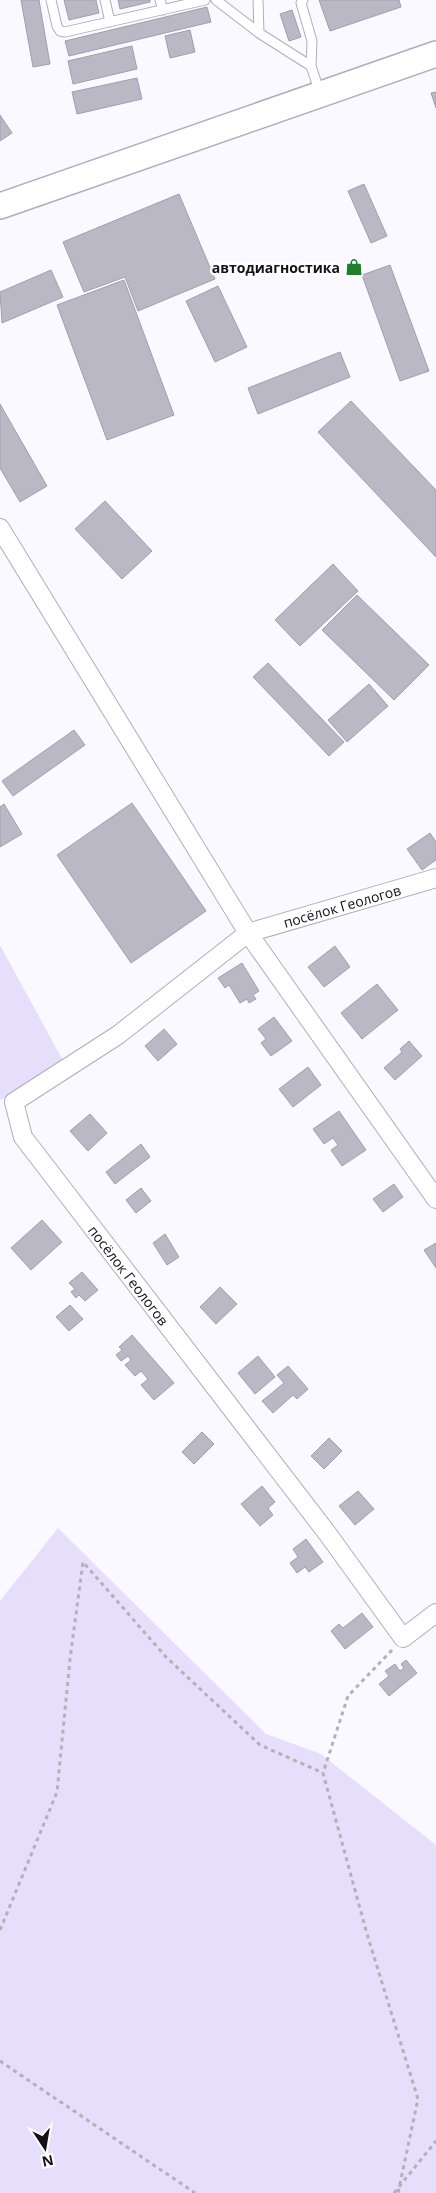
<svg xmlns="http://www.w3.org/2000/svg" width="436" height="2193" viewBox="0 0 436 2193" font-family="'Open Sans',sans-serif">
	<rect width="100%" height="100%" fill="#faf9ff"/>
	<path fill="#e6dffc" d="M0,945L67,1068L0,1100Z
		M58,1528L266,1734L321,1754L436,1845V2193H0V1601Z"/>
	<path fill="#bbb8c6" stroke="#a29fad" d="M21,0H39L50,64L33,67Z
		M64,0H96L99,13L69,20Z
		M118,0H150V2L120,9Z
		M319,0H399L401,7L330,31Z
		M207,7L211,22L69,56L65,41Z
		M292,10L301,37L289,41L280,14Z
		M190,30L195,52L170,58L165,36Z
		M132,46L137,69L73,84L68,61Z
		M137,78L142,99L77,114L72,92Z
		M436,92V108L431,93Z
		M0,115L12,133L0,141Z
		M364,184L387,236L371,243L348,191Z
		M179,194L215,279L138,311L125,277L84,292L63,242Z
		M390,265L429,371L400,381L362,275Z
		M51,270L63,297L2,323L0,292Z
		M124,280L174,415L107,440L57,305Z
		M218,286L247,347L215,362L186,301Z
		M340,352L350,377L258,414L248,388Z
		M351,401L436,490V557L318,432Z
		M0,404L47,486L20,502L0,468Z
		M105,501L152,551L122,579L75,529Z
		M333,564L358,591L300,646L275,620Z
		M357,595L429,665L394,700L322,630Z
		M268,663L344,742L329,756L253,677Z
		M369,684L388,706L347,742L328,720Z
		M74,730L85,745L13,796L2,781Z
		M132,803L206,911L131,963L57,855Z
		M4,804L22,834L0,847V807Z
		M430,833L436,842V860L422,870L407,849Z
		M335,946L350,967L324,987L308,967Z
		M242,963L259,991L253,995L256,999L249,1003L247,999L240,1003L229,985L225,988L218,978Z
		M377,984L398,1010L362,1039L341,1013Z
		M274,1017L292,1041L271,1056L261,1043L266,1039L258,1029Z
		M164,1029L177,1044L158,1061L145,1046Z
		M409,1041L422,1056L395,1080L384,1068L402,1052L400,1049Z
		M308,1067L321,1085L293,1107L279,1089Z
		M339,1111L366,1150L342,1166L331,1150L338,1145L333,1138L324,1144L313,1129Z
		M90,1114L107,1133L88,1151L70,1131Z
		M141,1144L150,1157L115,1184L106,1172Z
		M394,1184L403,1197L383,1212L373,1199Z
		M141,1188L151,1201L136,1213L126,1200Z
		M42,1220L62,1242L31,1270L11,1248Z
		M165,1234L179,1257L167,1265L153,1243Z
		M436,1243V1268L424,1250Z
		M82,1272L98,1290L85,1301L79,1295L76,1298L71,1292L75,1289L69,1283Z
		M220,1287L237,1304L216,1324L200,1307Z
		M70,1305L83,1319L69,1331L56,1317Z
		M132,1335L174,1383L154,1400L141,1385L148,1379L141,1371L135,1376L125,1365L131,1360L128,1356L121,1361L116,1355L122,1350L119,1347Z
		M258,1356L275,1377L255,1394L238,1373Z
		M288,1366L308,1389L297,1399L293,1395L273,1413L262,1401L284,1383L277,1375Z
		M202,1432L214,1444L194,1464L182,1452Z
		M329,1438L342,1451L324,1469L311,1456Z
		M262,1486L275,1502L268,1508L273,1515L260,1526L241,1504Z
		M358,1491L374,1509L355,1525L339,1506Z
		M306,1539L323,1562L309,1572L305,1567L297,1573L290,1563L298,1557L293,1549Z
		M362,1613L373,1627L345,1649L331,1631L339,1624L343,1628Z
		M406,1660L417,1673L389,1696L379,1684L389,1676L385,1671L395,1664L400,1671L404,1668L401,1664Z"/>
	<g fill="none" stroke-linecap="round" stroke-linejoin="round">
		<g stroke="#b0adbb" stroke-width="11">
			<path id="lane" d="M51,0L57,26L60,31L65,32L205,0
				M105,0L110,22
				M160,0L163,10
				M216,0L259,33L311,66L320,93
				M258,0L259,33
				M303,0L301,3L312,41L311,66"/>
		</g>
		<g stroke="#b0adbb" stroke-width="20">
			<g id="street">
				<path d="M0,528L248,933L436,1199"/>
				<path id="s1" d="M436,878L248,933L118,1035L14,1102L23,1137L327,1533L403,1638L436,1613"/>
			</g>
		</g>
		<g stroke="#b0adbb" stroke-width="28">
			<path id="secondary" d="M0,206L436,54"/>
		</g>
		<path stroke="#b2b1b7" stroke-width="3" stroke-dasharray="4 4" stroke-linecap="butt" d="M392,1650L348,1696L323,1773L367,1934L418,2099L398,2193
			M0,1930L57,1792L70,1659L83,1562L166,1657L260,1745L323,1773
			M0,2061L195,2193
			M394,2193L436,2141"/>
		<use href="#lane" stroke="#fff" stroke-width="9"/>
		<use href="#street" stroke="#fff" stroke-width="18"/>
		<use href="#secondary" stroke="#fff" stroke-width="25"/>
	</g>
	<defs>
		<g id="shop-bare" transform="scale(1.35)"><path d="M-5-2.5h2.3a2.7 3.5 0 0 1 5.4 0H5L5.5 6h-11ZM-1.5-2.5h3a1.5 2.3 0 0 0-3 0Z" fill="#207e2f" stroke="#fff" stroke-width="2.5" paint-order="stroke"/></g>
	</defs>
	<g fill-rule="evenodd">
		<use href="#shop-bare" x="354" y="267"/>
	</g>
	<g text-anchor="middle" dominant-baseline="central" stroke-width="5" stroke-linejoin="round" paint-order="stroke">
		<g font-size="14" font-weight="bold" fill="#131217" stroke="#fff" text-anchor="end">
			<text x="340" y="267">автодиагностика</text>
		</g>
		<g font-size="14" fill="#131217" stroke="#fff">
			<text transform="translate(342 906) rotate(-16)">посёлок Геологов</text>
			<text stroke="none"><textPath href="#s1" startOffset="695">посёлок Геологов</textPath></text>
		</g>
	</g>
	<g transform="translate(45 2148) rotate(168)" stroke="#ffffff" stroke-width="4" paint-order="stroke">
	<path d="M0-4L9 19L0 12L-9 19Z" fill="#131217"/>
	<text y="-8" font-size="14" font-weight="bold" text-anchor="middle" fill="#131217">N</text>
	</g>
</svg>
